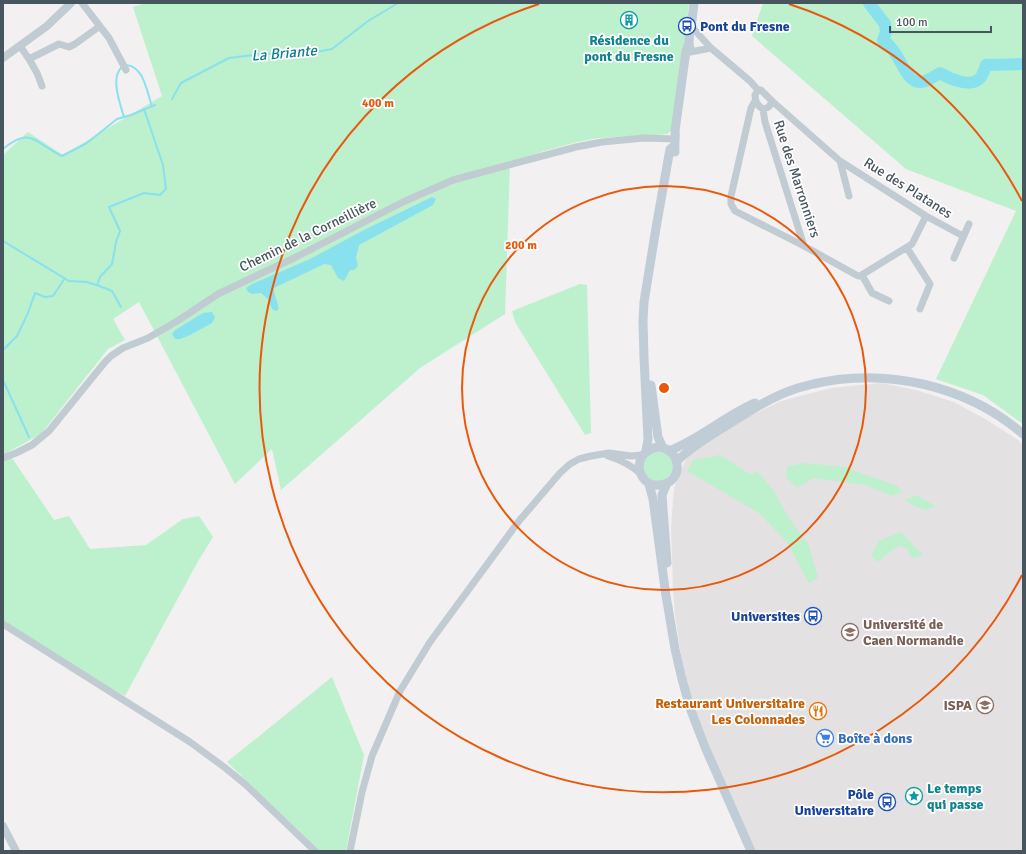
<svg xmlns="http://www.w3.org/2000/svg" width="1026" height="854" viewBox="0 0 1026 854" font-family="Signika,sans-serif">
	<rect width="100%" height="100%" fill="#f2f0f0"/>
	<path fill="#e3e1e2" d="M881,383L916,390L954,402L987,420L1018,440L1023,445V851H754L693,707L680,649L675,615L673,590L671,528L674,488L684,463L688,456L748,417L781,401L831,388Z"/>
	<path fill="#bdf0cd" d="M146,3H387L388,4L390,3H689L682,68L672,130L667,134L659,135L598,138L577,142L541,152L510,163L505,314L420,368L281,490L272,449L235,484L139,302L113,319L125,340L108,349L41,434L8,452L54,520L69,516L90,549L146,545L183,519L199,516L213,537L197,563L125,696L3,628V155L28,132L63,155L162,96L133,7Z
		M763,3H1023V424L983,395L936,379L1016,211L906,169L752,36Z
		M580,284L587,285L591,433L585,435L515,322L512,311Z
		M643 466a15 15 0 1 1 30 0a15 15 0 1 1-30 0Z
		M720,455L751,475L757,471L774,491L790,520L808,544L818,577L809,583L787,542L759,513L687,471L693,460Z
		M805,463L845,467L897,486L902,492L892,496L866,485L813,478L797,488L786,477L788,466Z
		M917,495L935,506L926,510L915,506L905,500Z
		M901,532L923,555L912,558L907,549L899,545L877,562L871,556L879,541Z
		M332,677L364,755L346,851H320L227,762Z"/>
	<path fill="#89e1ee" d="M432,197L436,199L433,205L359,245L356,258L358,266L354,270H350L344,281L338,278L331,265L324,264L274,288C274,297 279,302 278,310L276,311L272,309L268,299L261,293L252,294L248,292L246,288L252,284L310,259L366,229Z
		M212,312L215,317L212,323L190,335L180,339H175L172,334L175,330L203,313Z"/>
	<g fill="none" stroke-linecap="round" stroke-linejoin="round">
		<path stroke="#89e1ee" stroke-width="2" d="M126,65C144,66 147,93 152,106
			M122,67C110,77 120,104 124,117
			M172,99L181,83L229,58L261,54L311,53L332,49L368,21L398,3
			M3,149C31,125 36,144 62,156L87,143L117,119L131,115L155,105
			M3,241L69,281L87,282L96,285
			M121,307L112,291L97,285L100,277L112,264L116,242L120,231L109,207L144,193L160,195L166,189L163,165L144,109
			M3,350L17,336L28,313L35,293L45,297L53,296L65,278
			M3,380L29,437"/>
		<path stroke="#89e1ee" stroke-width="12" d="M869,3L885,24L886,32L883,40C896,49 900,64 909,76C911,79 916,82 919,82C926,83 934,76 940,73C950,79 972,89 981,77C983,74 985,69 986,65L1023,64"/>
		<path stroke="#c0cbd2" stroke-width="7" d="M82,3L109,38L126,70
			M690,25L711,48L750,81L758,90H761L772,101C770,106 769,108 763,109C757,105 755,102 755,95L758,90
			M20,46L29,59L59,44L69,47L75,44L100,26
			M690,52L711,48
			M29,59L37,73L42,86
			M755,101L751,108L731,196V204L735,211L804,246
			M772,101L840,161L926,216L963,236
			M763,109L765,122L804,246L858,276H860L912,244L926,216
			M840,161L849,196
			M907,248L930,284L920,309
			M954,258L969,224
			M862,275L872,293L889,301
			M608,456C621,460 631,465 641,474
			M3,458L16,453L32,445L49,431L105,362L111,356L123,348L148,338L179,320L218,294L296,257L403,202L453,180L576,147L602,142L644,138L675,139
			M3,624L190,742L224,767L245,784L315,851
			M350,851L362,792L372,756L400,691L430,642L519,521L560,473L570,464L579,459L591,456L609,453L631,456L642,455"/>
		<path stroke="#c0cbd2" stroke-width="8" d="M3,58L47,26L71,3
			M3,826L16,851"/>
		<path stroke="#c0cdd7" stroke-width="9" d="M690,50L689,43L690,25L692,20L694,3
			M675,152C674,144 676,138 675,131L686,51L689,43
			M651,385L658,437L663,448
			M657,447C661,447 665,448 668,450C677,455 680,469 674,477C672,481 668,483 664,484C639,492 627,454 657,447Z
			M646,451L648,439L644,358L643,321L644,302L656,228L670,149L674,146
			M669,451C700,439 725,416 755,403
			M677,461C691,447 709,437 726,426C747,413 769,398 792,390C799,387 806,386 813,384C885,367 966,385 1023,434
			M649,484L653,499L666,596L668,607L675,649L682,679L690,708L705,747L751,851
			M667,563L662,495L667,483"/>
	</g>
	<g fill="none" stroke="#e8590c" stroke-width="2">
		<circle cx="664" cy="388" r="202"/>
		<path d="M1022 575A404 404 0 1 1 539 4M789 4A404 404 0 0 1 1022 201"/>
	</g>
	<defs>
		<g id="building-ring" transform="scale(0.9)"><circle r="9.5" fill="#fff" stroke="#0f9aa8" stroke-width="1.5"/><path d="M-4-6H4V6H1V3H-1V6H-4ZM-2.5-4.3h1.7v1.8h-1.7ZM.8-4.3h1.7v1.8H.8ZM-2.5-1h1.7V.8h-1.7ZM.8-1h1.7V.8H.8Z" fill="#0f9aa8"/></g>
		<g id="bus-ring" transform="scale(0.9)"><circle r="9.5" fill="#fff" stroke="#1a4fb4" stroke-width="1.5"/><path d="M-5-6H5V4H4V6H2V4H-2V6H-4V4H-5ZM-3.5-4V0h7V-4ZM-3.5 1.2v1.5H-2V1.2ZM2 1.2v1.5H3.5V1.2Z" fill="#1a4fb4"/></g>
		<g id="university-ring" transform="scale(0.9)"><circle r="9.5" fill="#fff" stroke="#8d6e63" stroke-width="1.5"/><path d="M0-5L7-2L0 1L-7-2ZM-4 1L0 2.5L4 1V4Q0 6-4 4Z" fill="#8d6e63"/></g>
		<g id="restaurant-ring" transform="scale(0.9)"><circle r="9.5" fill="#fff" stroke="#e8710a" stroke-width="1.5"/><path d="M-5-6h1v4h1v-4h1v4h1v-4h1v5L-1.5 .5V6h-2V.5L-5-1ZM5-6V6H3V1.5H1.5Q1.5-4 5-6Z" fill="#e8710a"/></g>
		<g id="supermarket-ring" transform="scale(0.9)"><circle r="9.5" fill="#fff" stroke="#3f7fe0" stroke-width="1.5"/><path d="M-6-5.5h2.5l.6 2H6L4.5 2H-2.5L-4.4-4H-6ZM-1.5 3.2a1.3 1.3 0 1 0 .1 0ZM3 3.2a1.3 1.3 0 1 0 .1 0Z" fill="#3f7fe0"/></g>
		<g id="sight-ring" transform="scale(0.9)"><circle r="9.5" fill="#fff" stroke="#0f9aa8" stroke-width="1.5"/><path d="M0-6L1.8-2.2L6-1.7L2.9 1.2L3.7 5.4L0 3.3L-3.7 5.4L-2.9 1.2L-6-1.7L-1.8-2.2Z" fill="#0f9aa8"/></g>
	</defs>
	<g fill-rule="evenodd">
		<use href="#building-ring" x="629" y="20"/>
		<use href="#bus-ring" x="687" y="26"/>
		<use href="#bus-ring" x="813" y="616"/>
		<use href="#university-ring" x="850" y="632"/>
		<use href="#university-ring" x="985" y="705"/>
		<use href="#restaurant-ring" x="818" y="711"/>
		<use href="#supermarket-ring" x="825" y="738"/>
		<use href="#sight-ring" x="914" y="796"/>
		<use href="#bus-ring" x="887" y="802"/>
	</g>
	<g text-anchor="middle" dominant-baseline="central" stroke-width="3.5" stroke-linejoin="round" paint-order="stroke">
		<g font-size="14" font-weight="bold" fill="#164399" stroke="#fff" text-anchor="end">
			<text x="700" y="26" text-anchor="start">Pont du Fresne</text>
			<text x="800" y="616">Universites</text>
			<text x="874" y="794">Pôle<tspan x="874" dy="16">Universitaire</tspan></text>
		</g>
		<g font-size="14" font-weight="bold" fill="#0d838f" stroke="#fff">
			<text x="629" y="40">Résidence du<tspan x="629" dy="16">pont du Fresne</tspan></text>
			<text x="927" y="788" text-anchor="start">Le temps<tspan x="927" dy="16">qui passe</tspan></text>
		</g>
		<g font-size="14" fill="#47555e" stroke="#fff">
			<text transform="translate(797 179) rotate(72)">Rue des Marronniers</text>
			<text transform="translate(908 188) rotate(32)">Rue des Platanes</text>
			<text transform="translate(308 235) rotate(-26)">Chemin de la Corneillière</text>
		</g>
		<g font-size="14" font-weight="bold" fill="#785e54" stroke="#fff" text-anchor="start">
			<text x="863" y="624">Université de<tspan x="863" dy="16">Caen Normandie</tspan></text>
			<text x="972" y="705" text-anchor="end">ISPA</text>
		</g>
		<g font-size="14" font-weight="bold" fill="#c56008" stroke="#fff" text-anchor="end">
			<text x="805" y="703">Restaurant Universitaire<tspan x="805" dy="16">Les Colonnades</tspan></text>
		</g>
		<g font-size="14" font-weight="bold" fill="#366cbe" stroke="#fff" text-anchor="start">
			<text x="838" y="738">Boîte à dons</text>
		</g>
		<g font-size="15" font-style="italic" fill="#0b7d8f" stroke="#fff">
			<text transform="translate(284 53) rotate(-5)">La Briante</text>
		</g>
	</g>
	<circle cx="664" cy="388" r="6" fill="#e8590c" stroke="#fff" stroke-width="2"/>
	<g font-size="12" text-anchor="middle" font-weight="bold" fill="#e8590c" stroke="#fff" stroke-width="3.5" stroke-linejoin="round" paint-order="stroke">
		<text x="378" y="107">400 m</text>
		<text x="521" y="249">200 m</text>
	</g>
	<rect width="1026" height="854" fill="none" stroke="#47555e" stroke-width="8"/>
	<path d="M890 26v6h101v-6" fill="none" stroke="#47555e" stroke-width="2"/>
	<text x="896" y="26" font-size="12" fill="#47555e" stroke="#ffffff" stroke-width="3" paint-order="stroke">100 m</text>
</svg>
